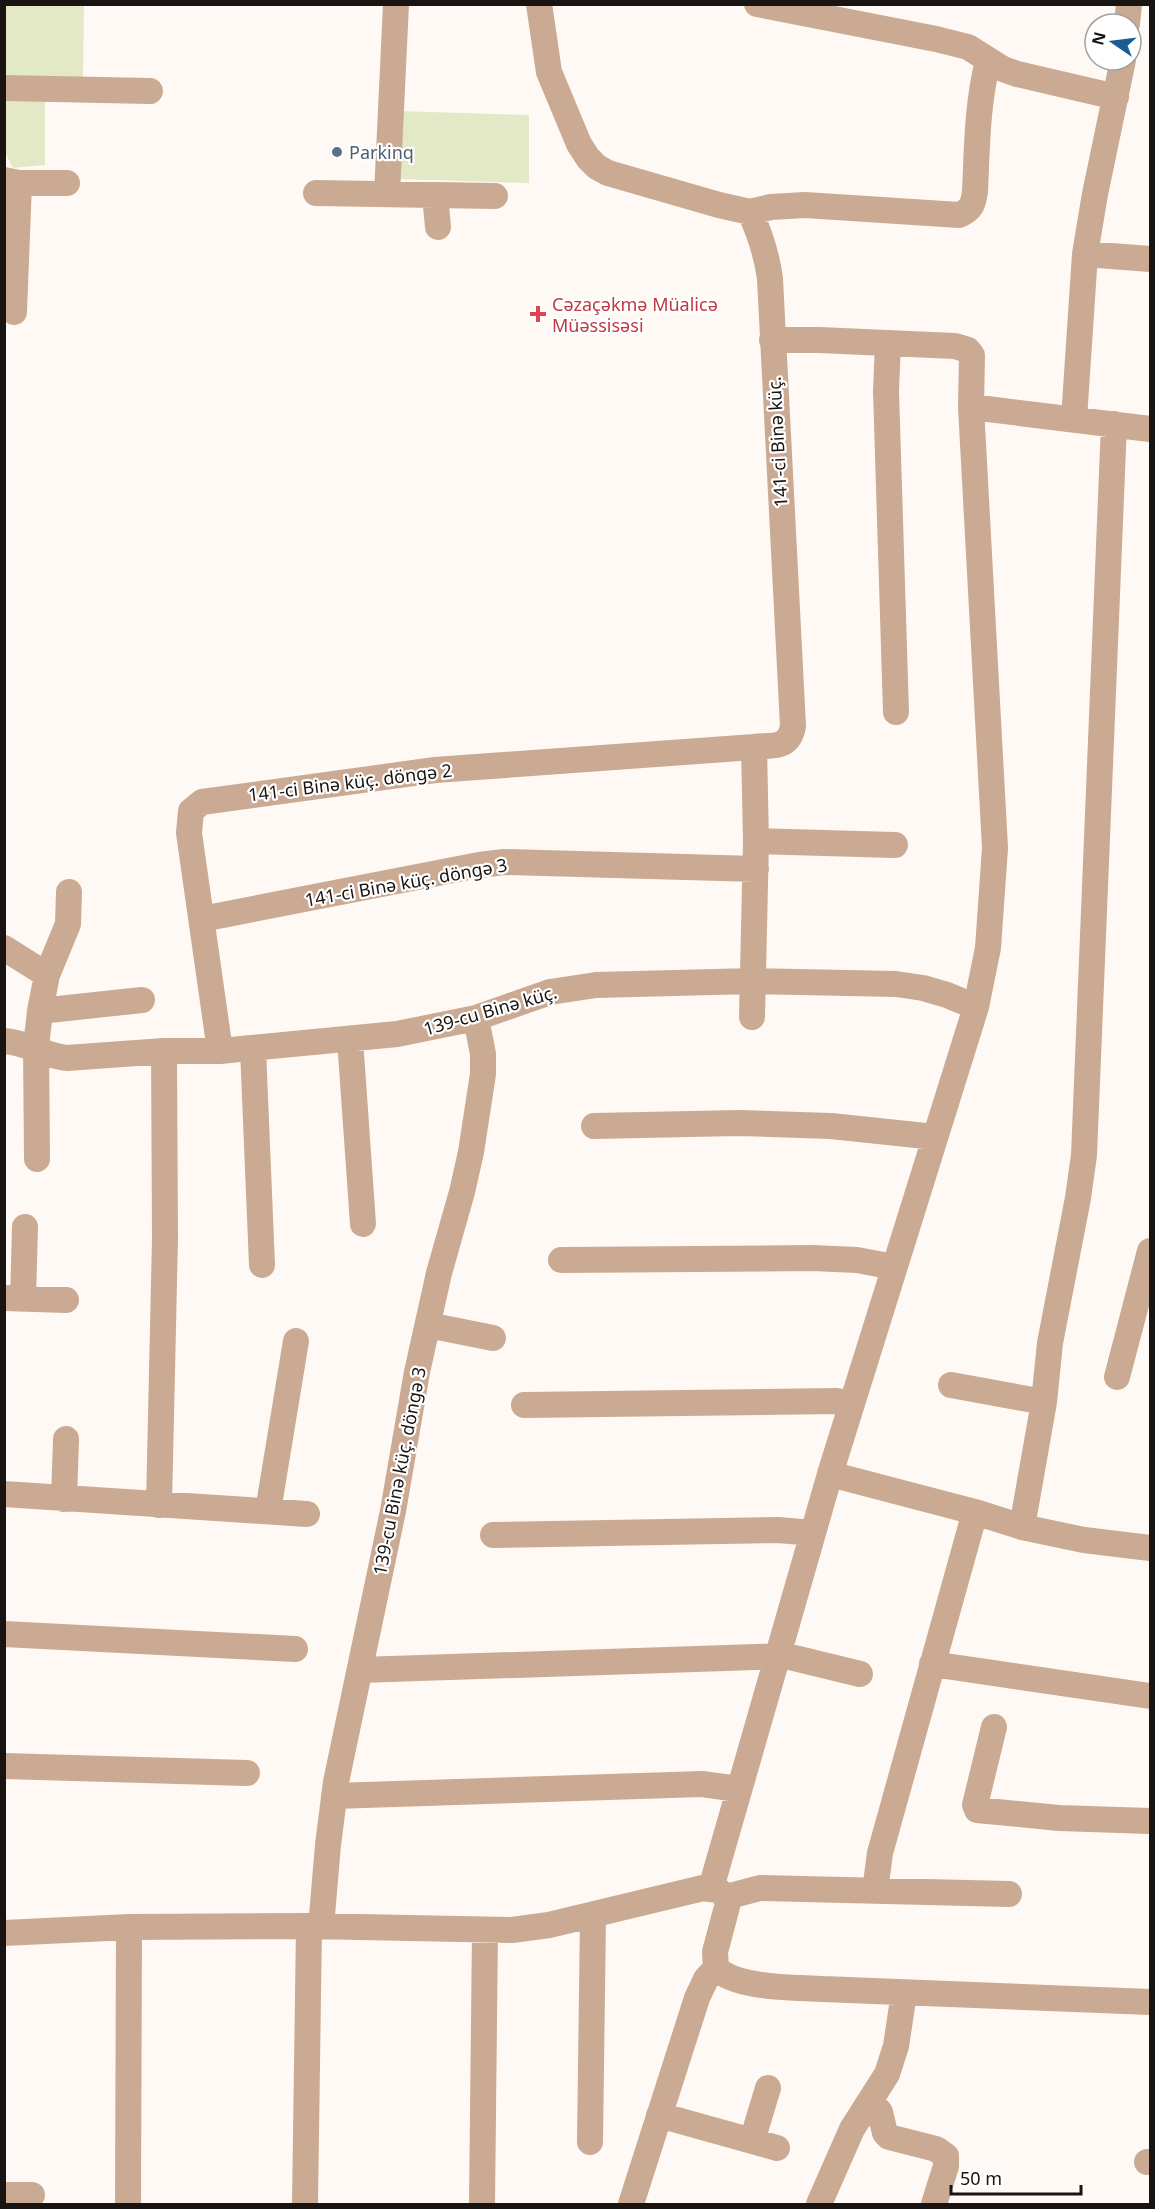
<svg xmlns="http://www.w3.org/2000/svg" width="1155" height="2209" viewBox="0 0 1155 2209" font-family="'Noto Sans',sans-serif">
	<rect width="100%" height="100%" fill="#fef9f5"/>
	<path fill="#e3e9c7" d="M5,5H84L83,79L5,78Z
		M4,97L45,98V165L13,168L5,153Z
		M399,111L529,115V183L397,179Z"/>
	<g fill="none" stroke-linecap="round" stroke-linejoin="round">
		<path stroke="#cbaa93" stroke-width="26" d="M539,4L549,72L579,144L588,158L597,167L608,173L719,205L750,212C760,234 767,255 770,279L793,726C789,749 773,745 754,747L756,841L752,1017
			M757,4L936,39L968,47L1003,69L1017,74L1116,97
			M1127,24L1129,4
			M4,88L150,91
			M4,180L19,183H67
			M316,193L495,196
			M387,194L396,4
			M435,195L438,227
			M750,212L771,207L805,205L959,215C971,210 973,205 975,192C977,148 977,104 988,61
			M1085,254L1150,259
			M14,312L19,183
			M888,343L886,391L896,712
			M971,407L1150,429
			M1074,419L1085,254L1095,194L1123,60
			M756,841L895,845
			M202,919L479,865L504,862L756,869
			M4,948L47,975
			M40,1011L142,1000
			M350,1039L363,1224
			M4,1041C30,1043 45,1056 67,1058L164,1051H220L397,1034L476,1018L550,992L596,985L753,981L896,984L923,988L947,995L976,1007
			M253,1049L262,1265
			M220,1051L189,833L191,811L202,802L435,770L754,747
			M594,1126L739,1123L831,1126L935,1137
			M37,1159L36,1047L40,1011L47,975L68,924L69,892
			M561,1260L812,1258L857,1260L894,1267
			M4,1298L66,1300
			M23,1298L25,1227
			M428,1325L493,1338
			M1117,1377L1150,1251
			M951,1385L1044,1402
			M524,1405L837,1401L851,1405
			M830,1474L975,1512L1022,1527L1084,1540L1150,1548
			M4,1494L307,1514
			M64,1499L66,1439
			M159,1505L165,1238L164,1051
			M268,1511L296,1341
			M1022,1527L1044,1402L1050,1343L1078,1198L1084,1155L1114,424
			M493,1535L778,1530L813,1533
			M4,1634L295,1649
			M932,1664L1150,1696
			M360,1670L786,1656L860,1674
			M994,1727L975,1805L977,1810L1059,1818L1150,1821
			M4,1766L247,1773
			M334,1796L702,1784L738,1789
			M711,1888L830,1474L976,1007L988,948L995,848L971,407L972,355L968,350L955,346L819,340H772
			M875,1891L880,1853L975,1512
			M726,1897L760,1888L1009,1894
			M321,1927L328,1845L336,1782L393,1511L417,1372L439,1273L462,1192L471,1152L483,1074V1054L476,1018
			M4,1933L129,1927L309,1926L512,1930L549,1925L703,1888L718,1890L726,1897L728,1903L715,1952L716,1968C737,1989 794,1987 823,1989L1150,2002
			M870,2101L880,2112L885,2133L889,2137L936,2149L946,2156V2166L934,2204
			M659,2115L777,2148
			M752,2141L768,2088
			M590,2142L593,1916
			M1147,2162H1150
			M4,2195H32
			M128,2204L129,1927
			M305,2204L309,1926
			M482,2204L485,1931
			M631,2204L697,1998L706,1979L716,1968
			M819,2204L852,2129L887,2074L896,2046L904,1993"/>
	</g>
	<circle fill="#5c6f8a" stroke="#fff" stroke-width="2" cx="337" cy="152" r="6"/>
	<path fill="#e0444e" stroke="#fff" stroke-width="2" d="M535 305h6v6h6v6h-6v6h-6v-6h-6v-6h6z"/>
	<g text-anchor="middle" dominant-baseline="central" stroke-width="4.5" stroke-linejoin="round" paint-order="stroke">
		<g font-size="18" fill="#4e5e75" stroke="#fff" text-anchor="start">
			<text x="349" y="152">Parkinq</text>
		</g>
		<g font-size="18" fill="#be3a42" stroke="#fff" text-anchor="start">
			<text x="552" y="304">Cəzaçəkmə Müalicə<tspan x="552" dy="21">Müəssisəsi</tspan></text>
		</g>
		<g font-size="18" fill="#191411" stroke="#fff">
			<text transform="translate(777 442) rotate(-93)">141-ci Binə küç.</text>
			<text transform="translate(350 782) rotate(-7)">141-ci Binə küç. döngə 2</text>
			<text transform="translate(406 882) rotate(-10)">141-ci Binə küç. döngə 3</text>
			<text transform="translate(490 1010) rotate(-16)">139-cu Binə küç.</text>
			<text transform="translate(399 1471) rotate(-79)">139-cu Binə küç. döngə 3</text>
		</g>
	</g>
	<rect width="1155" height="2209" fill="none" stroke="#191411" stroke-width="12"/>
	<g transform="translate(1113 42) rotate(284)"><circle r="28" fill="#ffffff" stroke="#a3a1a0" stroke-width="1.5"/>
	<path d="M0-4.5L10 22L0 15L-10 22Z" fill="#1b5d92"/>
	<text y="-9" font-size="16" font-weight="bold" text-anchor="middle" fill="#191411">N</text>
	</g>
	<path d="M951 2185v9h130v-9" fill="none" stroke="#191411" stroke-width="3"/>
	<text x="960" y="2185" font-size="18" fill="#191411" stroke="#ffffff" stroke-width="4.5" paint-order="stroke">50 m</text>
</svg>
